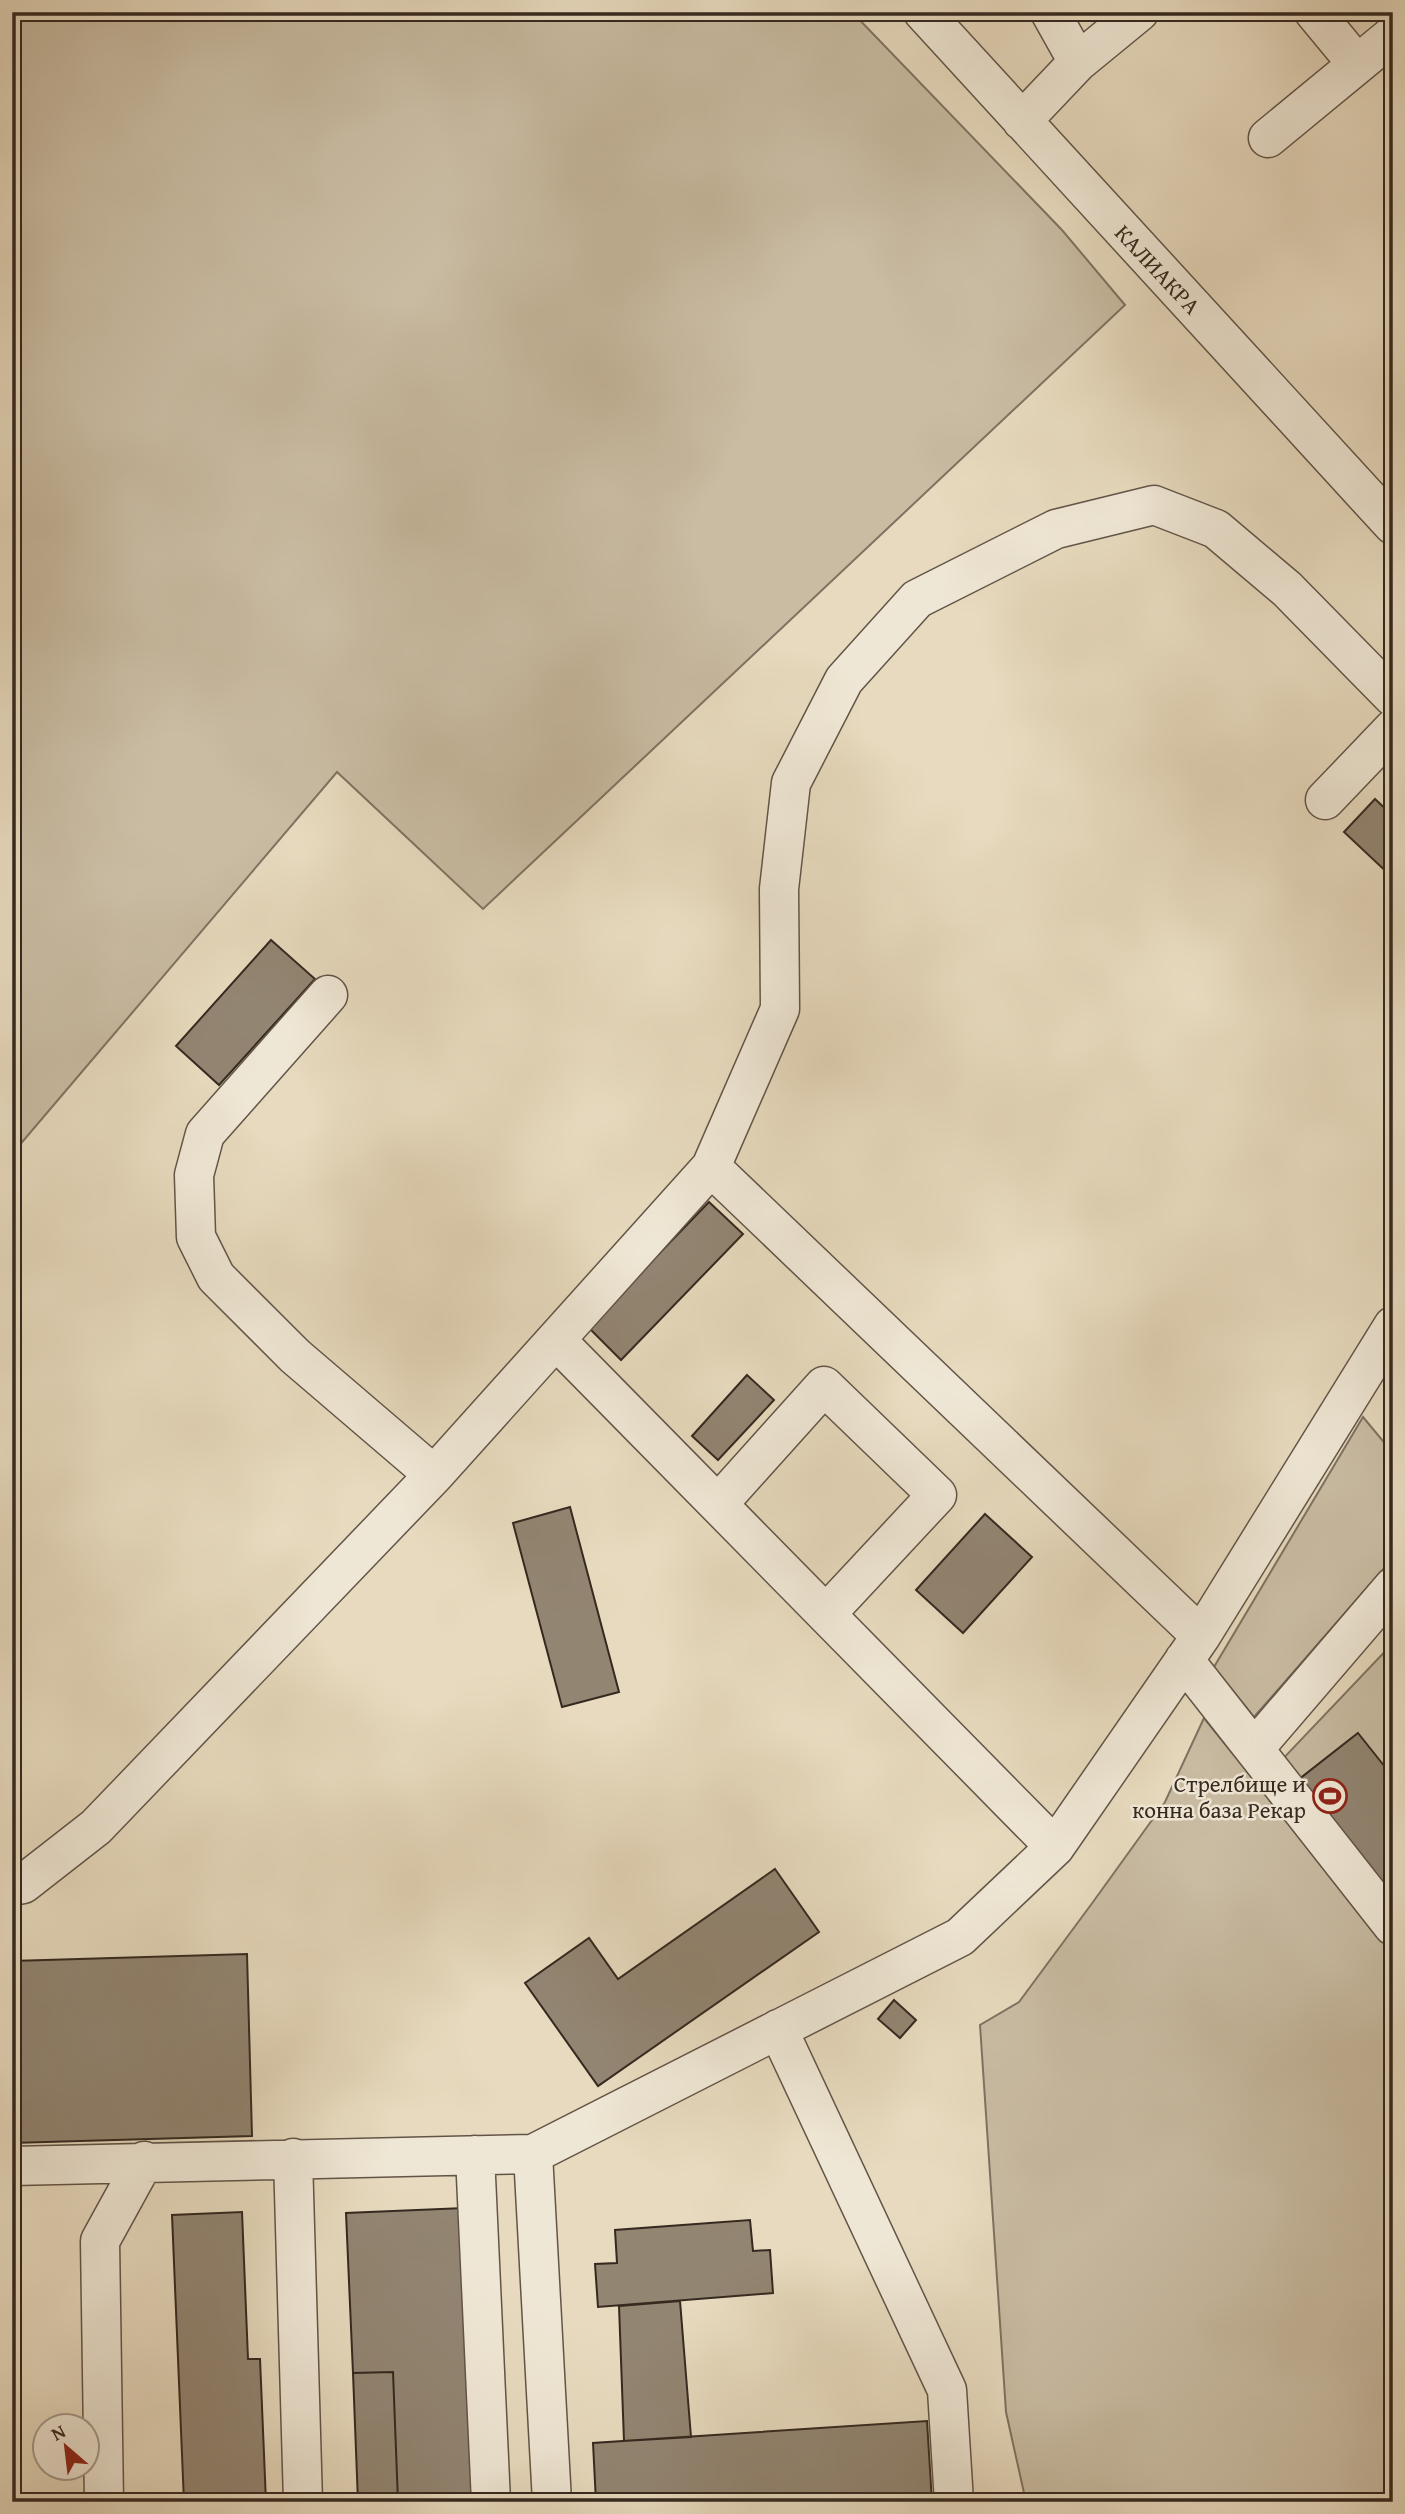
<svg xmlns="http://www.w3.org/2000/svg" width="1405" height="2514" viewBox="0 0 1405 2514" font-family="'Gentium Book Plus',serif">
	<rect width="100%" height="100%" fill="#e7dabe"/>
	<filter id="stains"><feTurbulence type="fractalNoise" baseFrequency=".00286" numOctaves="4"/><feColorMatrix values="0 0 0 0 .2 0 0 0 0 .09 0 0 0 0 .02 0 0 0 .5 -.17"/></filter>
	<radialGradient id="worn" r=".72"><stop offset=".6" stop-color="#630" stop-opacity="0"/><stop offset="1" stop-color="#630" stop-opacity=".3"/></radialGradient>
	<path fill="#c9bca3" stroke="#7f7262" stroke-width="2" d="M12,12H852L1062,230L1125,305L483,909L337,772L12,1154Z
		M1363,1417L1393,1453V1558L1254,1717L1214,1667Z
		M1393,1643V2502H1026L1006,2412L980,2025L1019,2002L1093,1902L1165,1802L1204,1718L1258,1785Z"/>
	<path fill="#928572" stroke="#352920" stroke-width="2" d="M1375,799L1393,816V878L1344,832Z
		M271,940L315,979L219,1085L176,1046Z
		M709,1202L743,1234L621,1360L588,1327Z
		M747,1375L774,1400L718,1460L692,1436Z
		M570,1507L619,1692L562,1707L513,1523Z
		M985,1514L1032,1557L963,1633L916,1590Z
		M1358,1733L1393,1777V1903L1298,1780Z
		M775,1869L819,1932L598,2086L525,1983L589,1938L618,1979Z
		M247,1954L252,2136L12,2143V1961Z
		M894,2000L916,2020L900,2038L878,2019Z
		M464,2208L475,2502H398L393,2372L353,2373L346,2213Z
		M242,2212L248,2359H260L266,2502H184L172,2215Z
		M750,2220L753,2251L770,2250L773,2293L598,2307L595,2264L617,2263L615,2230Z
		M680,2301L691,2437L624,2441L619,2306Z
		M393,2372L398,2502H358L353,2373Z
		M927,2421L932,2502H596L593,2443Z"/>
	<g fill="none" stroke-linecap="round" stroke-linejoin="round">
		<g stroke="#625548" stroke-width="41">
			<path id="minor" d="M923,12L1393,525
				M1050,12L1078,62
				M1314,12L1357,64
				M1022,121L1078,62L1139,12
				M1268,138L1393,35
				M1325,800L1393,729
				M328,995L205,1134L194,1175L196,1237L216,1277L295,1356L434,1475L711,1167L1201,1636
				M711,1167L780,1009L779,889L791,783L844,680L917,599L1056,529L1154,505L1216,529L1287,589L1393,697
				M556,1340L1055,1847
				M718,1504L824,1386L937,1495L826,1614
				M1184,1660L1393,1926
				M1254,1749L1393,1587
				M12,1886L23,1884L96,1827L434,1475
				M778,2029L947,2390L954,2502
				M533,2154L552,2502
				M475,2155L491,2502
				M293,2158L303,2502
				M12,2166L533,2154L960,1937L1055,1847L1201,1636L1393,1326
				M104,2502L100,2241L144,2161"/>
		</g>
		<use href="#minor" stroke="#efe7d5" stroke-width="38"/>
	</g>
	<defs>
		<g id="stadium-ring" transform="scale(1.75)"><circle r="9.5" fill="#efe7d5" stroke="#8f2418" stroke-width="1.5"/><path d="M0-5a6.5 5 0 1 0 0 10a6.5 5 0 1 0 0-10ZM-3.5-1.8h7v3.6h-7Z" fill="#8f2418"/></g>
	</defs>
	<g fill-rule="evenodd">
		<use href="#stadium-ring" x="1330" y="1796"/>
	</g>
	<g text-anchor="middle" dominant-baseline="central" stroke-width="5" stroke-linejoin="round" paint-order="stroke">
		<g font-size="23" fill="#352920" stroke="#efe7d5">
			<text transform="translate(1158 269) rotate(47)">КАЛИАКРА</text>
		</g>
		<g font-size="23" fill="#352920" stroke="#efe7d5" text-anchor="end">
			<text x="1306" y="1783">Стрелбище и<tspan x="1306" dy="26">конна база Рекар</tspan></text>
		</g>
	</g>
	<rect width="1405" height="2514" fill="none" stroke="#e7dabe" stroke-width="42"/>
	<rect x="14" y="14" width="1377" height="2486" fill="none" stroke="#352920" stroke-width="3.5"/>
	<rect x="21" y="21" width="1363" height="2472" fill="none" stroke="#352920" stroke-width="2"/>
	<g transform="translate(66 2447) rotate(332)"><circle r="33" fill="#efe7d5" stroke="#a59b8d" stroke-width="2"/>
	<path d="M0-5L12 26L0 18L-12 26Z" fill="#8f2418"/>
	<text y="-10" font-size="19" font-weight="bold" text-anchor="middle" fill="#352920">N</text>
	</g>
	<rect width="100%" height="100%" filter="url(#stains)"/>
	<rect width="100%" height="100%" fill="url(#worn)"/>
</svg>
